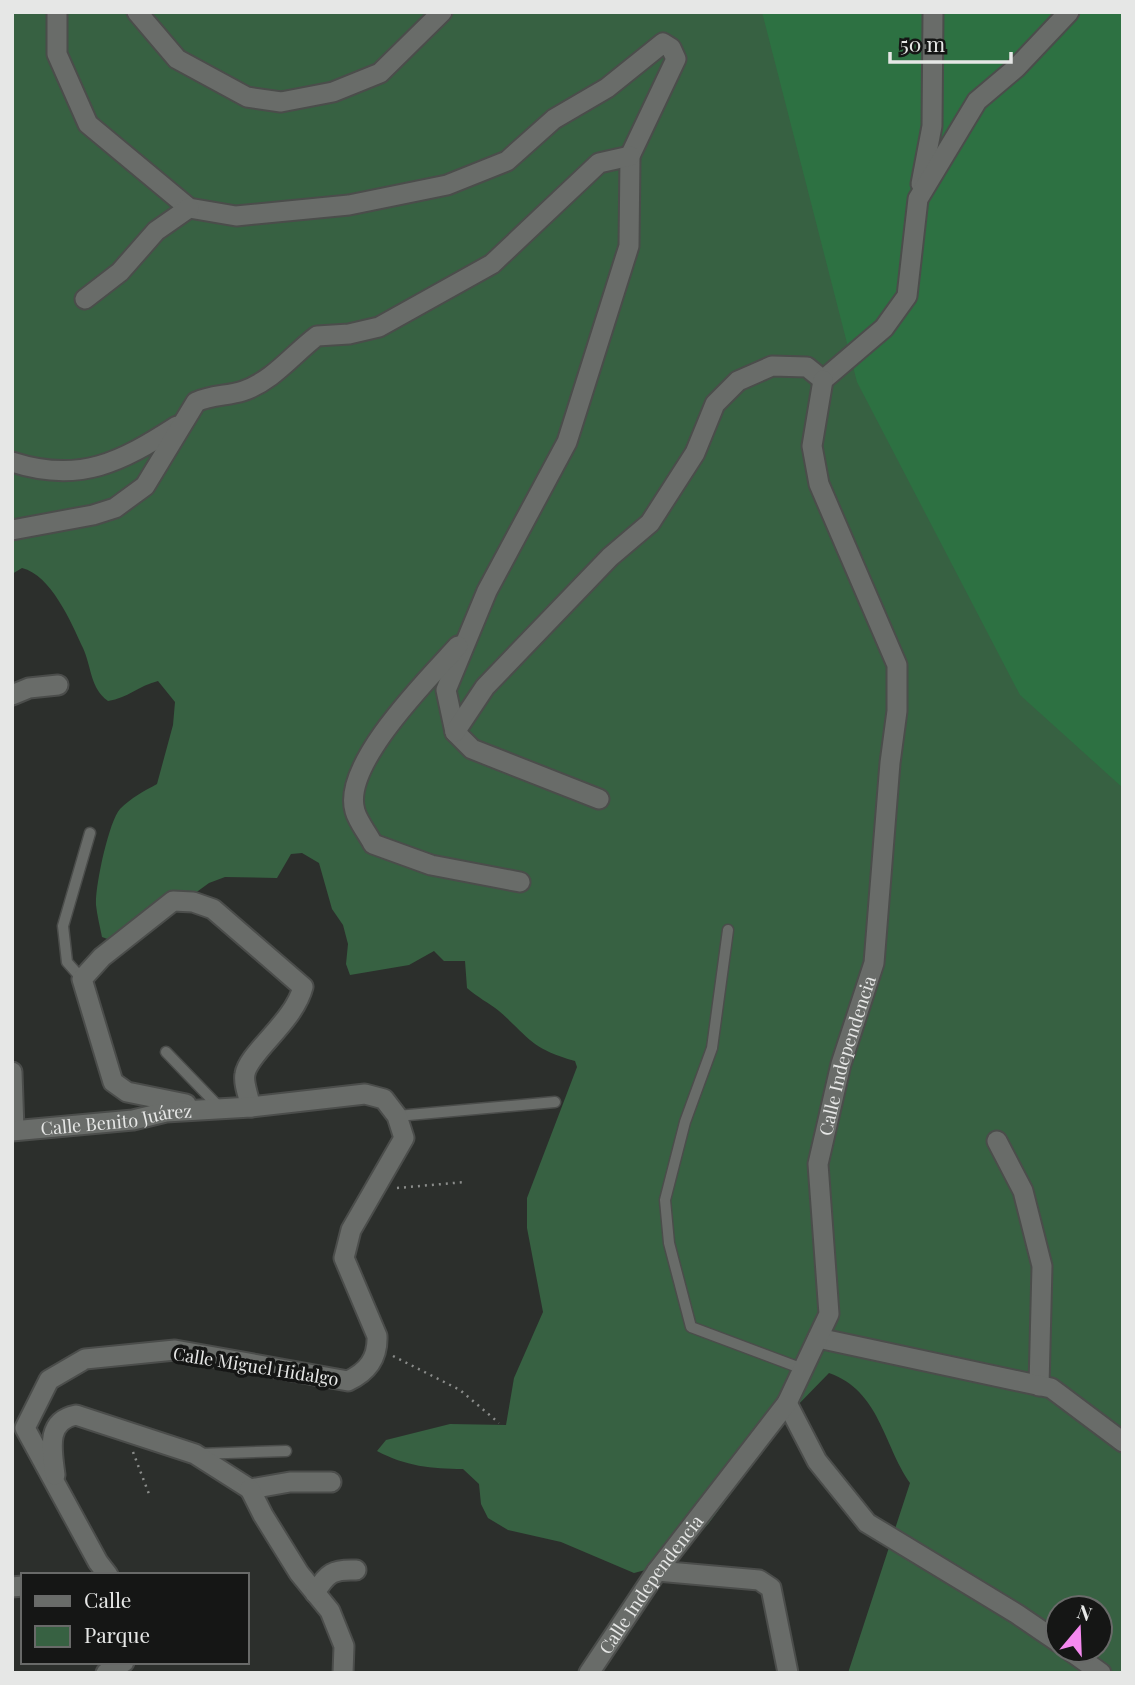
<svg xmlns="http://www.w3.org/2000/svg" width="1135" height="1685" viewBox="0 0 1135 1685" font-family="'Playfair Display',serif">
	<rect width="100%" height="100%" fill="#2c2f2c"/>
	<path fill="#376142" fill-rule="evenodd" d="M12,12H1123V1673H848L910,1483C883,1444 880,1391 829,1373L792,1411L709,1523L672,1563L634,1573L561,1542L508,1530L488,1518L481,1504L479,1484L463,1469C432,1469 405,1466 377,1451L386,1440L450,1424L506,1425L514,1378L543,1312L527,1228V1198L577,1067L575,1061C530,1048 531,1039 499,1011C489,1003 477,997 467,988L465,961H444L434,951L409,965L350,975L346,964L348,944L343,925L332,909L319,863L302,853L291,854L277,878L225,877L209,883L124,945L102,937C100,927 97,915 96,905C95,886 109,821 120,809C131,798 144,791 157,784L173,725L175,702L158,681C138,686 128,698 108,701C90,688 92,668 83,648C71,622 51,575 22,568L12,574ZM1058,1608H1100V1650H1058Z"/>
	<path fill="#2d7142" d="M762,12H1123V788L1020,695L857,382Z"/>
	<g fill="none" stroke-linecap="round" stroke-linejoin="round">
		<g stroke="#4b4d4b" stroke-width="13">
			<path id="service" d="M728,930L712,1048L685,1122L665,1200L669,1243L691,1327L803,1369
				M82,979L67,962L63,926L90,833
				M166,1052L221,1109
				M397,1116L555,1102
				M199,1454L286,1451"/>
		</g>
		<g stroke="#4b4d4b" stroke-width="23">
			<g id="minor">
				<path d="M57,12V54L88,124L189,208L236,216L349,205L447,185L507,161L554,119L607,88L663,43L671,48L676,59L630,156L629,246L567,442L487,591L446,690L455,732L472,749L599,799"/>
				<path d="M137,12L177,59L247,97L281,102L333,92L380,73L442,12"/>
				<path d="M921,184L932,126L933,12"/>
				<path d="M85,299L120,272L156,231L189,208"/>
				<path d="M823,380L884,328L907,296L918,199L977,101L1016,68L1069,12"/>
				<path d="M12,462C80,484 121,462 177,426"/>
				<path d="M12,530L93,515L115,508L145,486L196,402C211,395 227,396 243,391C273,381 293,354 317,336L349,334L379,327L492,264L599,163L630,156"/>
				<path d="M458,646C429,678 341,765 355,811C358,822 368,834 373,844L431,865L520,882"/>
				<path d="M12,695L29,688L58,685"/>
				<path d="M455,732L485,687L610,557L650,523L695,453L715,404L738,381L772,366L807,367L823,380"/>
				<path d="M12,1072L14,1130"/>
				<path d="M186,1104L127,1092L113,1082L82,979L102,957L173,901L193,902L213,909L303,987C294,1022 248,1053 245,1074C243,1083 249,1098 251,1107"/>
				<path id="s1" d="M12,1131L133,1120L166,1112L251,1107L365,1094L384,1099L397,1116L404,1138L351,1230L344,1258L377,1336C378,1359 367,1372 348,1381L175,1350L85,1359L49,1380L25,1428L98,1562L108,1575"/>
				<path d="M997,1141L1023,1191L1042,1266L1039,1386"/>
				<path d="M818,1338L1051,1388L1123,1442"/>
				<path d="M787,1403L817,1461L867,1523L1017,1614L1058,1642"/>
				<path d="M55,1475C52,1451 45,1421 76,1415L195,1454L250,1489L290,1482H331"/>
				<path d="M250,1489L263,1515L299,1573L330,1611L344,1646L343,1673"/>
				<path d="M657,1571L759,1580L771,1588L788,1673"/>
				<path d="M12,1587L23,1586"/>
				<path d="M315,1593C327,1573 333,1569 356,1570"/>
				<path d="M1069,1650L1101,1673"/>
				<path d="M106,1673L124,1662"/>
				<path id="s2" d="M589,1673L657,1571L787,1403L829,1314L818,1164L841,1064L874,963L890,763L897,711V665L819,484L812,446L823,380"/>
			</g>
		</g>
		<path stroke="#8a8c8a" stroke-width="2.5" stroke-dasharray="2 5" stroke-linecap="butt" d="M397,1188L465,1182
			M393,1356L460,1390L499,1423
			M133,1452L149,1494"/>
		<use href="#service" stroke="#696c69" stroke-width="10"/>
		<use href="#minor" stroke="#696c69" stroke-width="19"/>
	</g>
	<g text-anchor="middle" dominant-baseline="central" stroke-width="7" stroke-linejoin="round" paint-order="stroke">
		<g font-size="18" fill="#e6e7e6" stroke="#151615">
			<text stroke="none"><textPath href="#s2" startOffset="696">Calle Independencia</textPath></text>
			<text stroke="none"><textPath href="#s1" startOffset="105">Calle Benito Juárez</textPath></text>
			<text transform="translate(256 1366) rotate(9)">Calle Miguel Hidalgo</text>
			<text stroke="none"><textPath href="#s2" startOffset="108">Calle Independencia</textPath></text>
		</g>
	</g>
	<rect width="1135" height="1685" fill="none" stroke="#e6e7e6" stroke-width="28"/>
	<rect x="21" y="1573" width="228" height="91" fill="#151615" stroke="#696a69" stroke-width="2"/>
	<rect x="35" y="1596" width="35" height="10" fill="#696c69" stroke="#696a69" stroke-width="2"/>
	<text x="84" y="1608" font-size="21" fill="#e6e7e6">Calle</text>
	<rect x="35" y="1626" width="35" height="21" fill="#376142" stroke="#696a69" stroke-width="2"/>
	<text x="84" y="1643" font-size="21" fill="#e6e7e6">Parque</text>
	<g transform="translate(1079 1629) rotate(19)"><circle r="33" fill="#151615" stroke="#696a69" stroke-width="2"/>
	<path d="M0-5L12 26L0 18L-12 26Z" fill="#f589ef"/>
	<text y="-10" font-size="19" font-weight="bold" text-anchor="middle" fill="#e6e7e6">N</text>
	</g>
	<path d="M890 52v10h121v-10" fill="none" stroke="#e6e7e6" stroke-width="3.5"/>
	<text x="900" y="52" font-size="21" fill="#e6e7e6" stroke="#151615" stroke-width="5" paint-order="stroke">50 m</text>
</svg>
